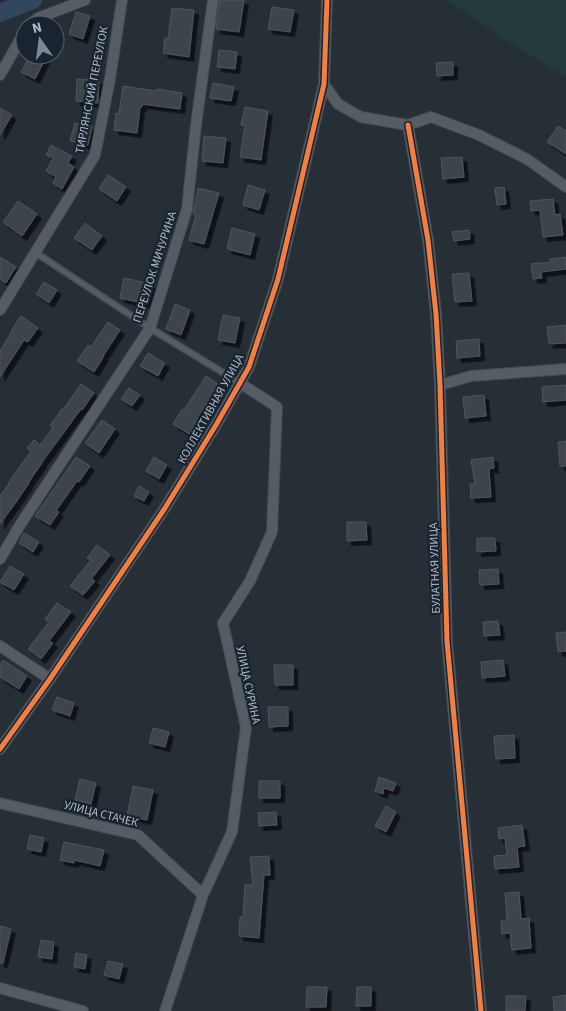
<svg xmlns="http://www.w3.org/2000/svg" width="566" height="1011" viewBox="0 0 566 1011" font-family="'Source Sans 3',sans-serif">
	<defs>
		<filter id="shadow"><feDropShadow dx="4.5" dy="4.5" stdDeviation="0" flood-color="#0009"/></filter>
	</defs>
	<rect width="100%" height="100%" fill="#262e36"/>
	<path fill="#23393c" d="M446,0H566V77L522,51Z"/>
	<g fill="none" stroke-linecap="round" stroke-linejoin="round">
		<path stroke="#314760" stroke-width="18" d="M0,13L33,0"/>
	</g>
	<path fill="#3e444c" stroke="#4e555e" filter="url(#shadow)" d="M220,0H244L239,32L216,29Z
		M272,7L294,10L290,32L268,29Z
		M172,8L194,10L189,57L163,53L165,38H168Z
		M76,12L90,16L83,39L69,34Z
		M219,50L237,52L235,69L217,67Z
		M30,55H47L35,79L21,72Z
		M453,62V75L437,76L436,63Z
		M77,79L99,80L98,103L76,101Z
		M213,83L234,87L231,101L210,98Z
		M123,86L157,91V89L182,93L180,109L142,104V107H140L137,133L114,130L116,113L119,114Z
		M245,107L268,111L261,160L240,157L245,126L241,125Z
		M0,108L12,115L0,135Z
		M75,123L92,127L88,145L70,141Z
		M558,126L566,131V154L547,142Z
		M204,136L226,138L223,163L202,161Z
		M51,145L72,156L68,163L74,167L62,189L53,183L56,177L46,171L53,158L46,155Z
		M462,157L464,177L443,179L441,158Z
		M108,175L126,187L117,201L99,189Z
		M248,185L265,190L259,210L243,205Z
		M504,187L506,204L497,205L495,188Z
		M198,188L219,193L204,244L189,240L196,215L193,214Z
		M553,199L555,215L560,214L563,235L543,237L540,210L531,211L530,201Z
		M18,201L37,214L22,236L3,222Z
		M85,223L102,236L92,250L74,238Z
		M232,228L255,234L250,255L227,249Z
		M469,230L470,239L454,241L452,232Z
		M0,257L16,267L6,283L0,279Z
		M565,257L566,269L541,272L542,278L533,279L531,264L550,262V259Z
		M469,273L472,301L455,302L452,274Z
		M124,278L151,284L147,304L120,298Z
		M44,282L57,290L49,303L36,294Z
		M175,304L190,310L181,335L166,329Z
		M223,315L240,318L235,343L218,340Z
		M21,316L38,328L28,342L24,340L0,377V351L12,331H11Z
		M108,322L120,330L103,356H104L94,372L77,361L88,345L91,347Z
		M566,325V343L549,344L547,327Z
		M479,339L480,356L457,358L456,341Z
		M148,353L165,363L158,376L140,366Z
		M206,376L219,385L197,418L198,419L189,434L173,424L182,409L184,410Z
		M81,384L94,393L82,410L81,409L42,462V463L28,483H29L14,505L0,524V496L9,484H8L16,472L31,451L27,448L34,440L40,445L53,428L50,425L62,409L63,410Z
		M566,385V400L543,402L542,387Z
		M129,388L140,395L132,406L121,399Z
		M484,395L486,416L465,418L463,397Z
		M102,420L115,429L99,453L85,443Z
		M566,441V466H560L558,442Z
		M76,457L90,466L79,482L77,481L56,511L59,512L50,525L35,516Z
		M154,457L167,465L159,479L146,471Z
		M493,457L494,468L489,469L491,497L471,498L470,484H475L471,460Z
		M139,486L149,492L144,501L134,496Z
		M347,522H366L367,540L347,541Z
		M24,533L39,542L33,552L19,543Z
		M477,538H495L496,551L477,552Z
		M97,545L110,555L92,578L95,581L83,595L70,586L91,560L87,558Z
		M10,566L24,574L14,590L0,582Z
		M498,569L499,584L480,585L479,570Z
		M57,603L71,612L49,641L53,643L41,659L28,649L49,622L45,619Z
		M498,621L500,635L484,636L483,622Z
		M566,632V651L558,652L556,633Z
		M3,660L27,676L19,689L0,677V664Z
		M503,660L505,676L482,678L481,662Z
		M274,665H293V685H275Z
		M57,697L74,703L70,716L52,710Z
		M268,707H288V726L269,727Z
		M153,728L169,732L165,747L149,743Z
		M514,735L515,758L496,759L494,736Z
		M379,777L396,783L393,791L384,788L383,794L375,791Z
		M80,779L96,783L91,804L75,800Z
		M259,781H280V798H259Z
		M133,786L153,790L147,820L127,816Z
		M386,806L396,812L386,832L375,826Z
		M276,812L277,825L259,826L258,813Z
		M522,825L525,846L517,847L519,867L495,869L494,856L507,855L505,838L499,839L498,828Z
		M30,835L44,838L41,852L27,849Z
		M64,842L104,850L100,866L74,860V863L60,860Z
		M269,856L270,875H264L259,938L239,936L240,917H243L245,885H253L250,857Z
		M519,892L521,919L529,918L531,948L512,950L510,933L502,934L501,921L507,920L505,893Z
		M0,926L11,929L3,963H0Z
		M41,940L54,942L52,959L38,957Z
		M76,953L87,955L85,969L74,967Z
		M108,961L123,964L119,979L104,975Z
		M307,987H327L326,1007H306Z
		M357,987H371V1006H356Z
		M566,995V1011H554L553,997Z
		M506,996H526L525,1011H506Z"/>
	<g fill="none" stroke-linecap="round" stroke-linejoin="round">
		<g stroke="#444b52" stroke-width="8">
			<path id="lane" d="M36,253L150,328L240,383"/>
		</g>
		<g stroke="#444b52" stroke-width="12">
			<path id="street" d="M30,25L38,18L85,0
				M0,75L25,31
				M324,84L338,104L361,117L408,125L431,117L479,135L527,159L566,187
				M408,125L428,240L436,314L440,385L447,641L481,1011
				M0,310L95,155L110,79L122,0
				M440,385L471,376L566,369
				M0,559L20,525L150,328L187,209L196,125L213,0
				M0,646L50,679
				M0,749L50,679L165,508L216,425L249,367L278,279L324,84L327,0
				M0,803L138,835L203,895
				M0,988L83,1011
				M165,1011L203,895L232,832L246,727L223,623L250,581L272,532L277,407L240,383"/>
		</g>
		<use href="#lane" stroke="#565c64" stroke-width="5"/>
		<use href="#street" stroke="#565c64" stroke-width="10"/>
		<g stroke="#1a2430" stroke-width="8">
			<path id="cycleway" d="M408,125L428,240L436,314L440,385L447,641L481,1011
				M0,749L50,679L165,508L216,425L249,367L278,279L324,84L327,0"/>
		</g>
		<use href="#cycleway" stroke="#f27e40" stroke-width="5"/>
	</g>
	<g text-anchor="middle" dominant-baseline="central" stroke-width="4.5" stroke-linejoin="round" paint-order="stroke">
		<g font-size="12" fill="#afbac8" stroke="#1a2430">
			<text transform="translate(92 90) rotate(-79)">ТИРЛЯНСКИЙ ПЕРЕУЛОК</text>
			<text transform="translate(155 267) rotate(-72)">ПЕРЕУЛОК МИЧУРИНА</text>
			<text transform="translate(211 409) rotate(-61)">КОЛЛЕКТИВНАЯ УЛИЦА</text>
			<text transform="translate(435 568) rotate(-92)">БУЛАТНАЯ УЛИЦА</text>
			<text transform="translate(248 685) rotate(78)">УЛИЦА СУРИНА</text>
			<text transform="translate(101 814) rotate(14)">УЛИЦА СТАЧЕК</text>
		</g>
	</g>
	<g transform="translate(40 40) rotate(346)"><circle r="24" fill="#1a2430" stroke="#56606d"/>
	<path d="M0-4L9 19L0 12L-9 19Z" fill="#7f8995"/>
	<text y="-8" font-size="14" font-weight="bold" text-anchor="middle" fill="#afbac8">N</text>
	</g>
</svg>
